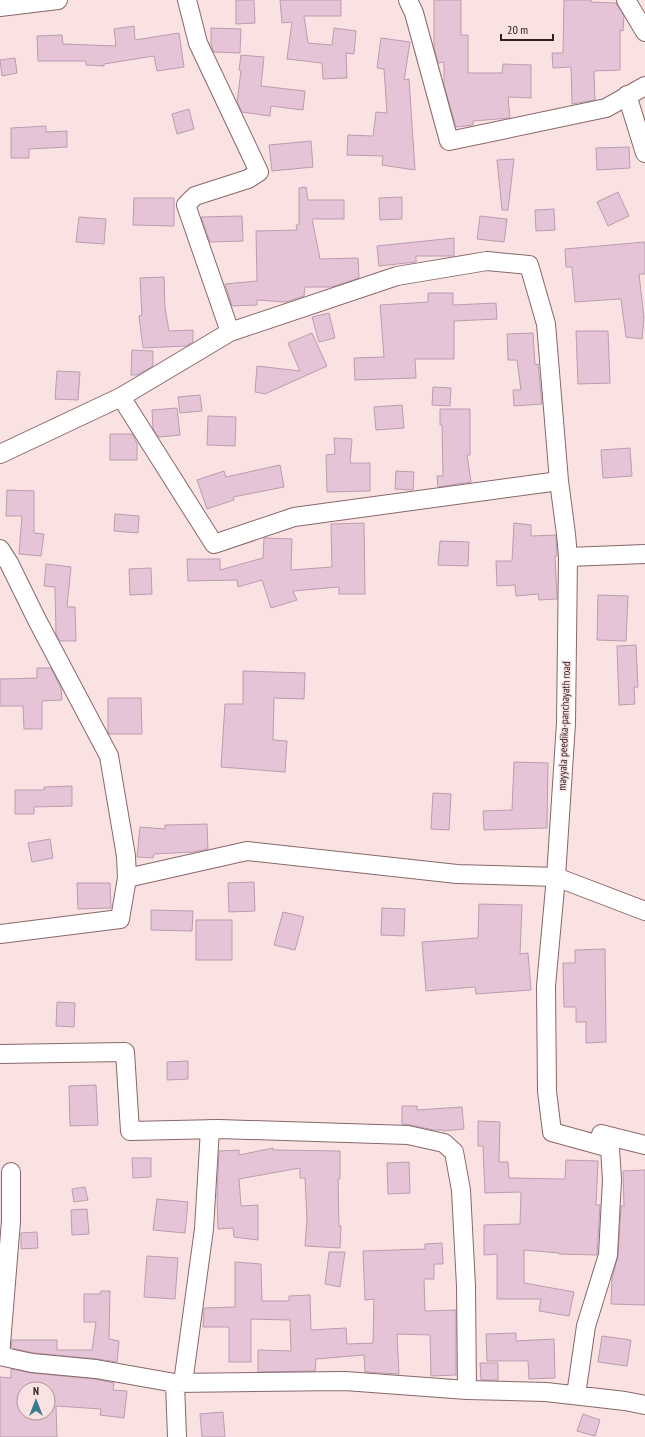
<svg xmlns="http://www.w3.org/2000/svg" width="645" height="1437" viewBox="0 0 645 1437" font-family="'PT Sans Narrow',sans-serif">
	<rect width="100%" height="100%" fill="#fae2e3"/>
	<path fill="#e5c4d7" stroke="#bb9cae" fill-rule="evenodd" d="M236,0H254L255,23L236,24Z
		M280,0H341V16H304L308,43L332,45L334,28L356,31L354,54L346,53L347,78L323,79L322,63L287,59L292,22L282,23Z
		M434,0H461V35H468V73H502L503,64L531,65V98L508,97L510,118L473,121V125L456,127L444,85V62L438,63L434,47Z
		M564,0H591V2L616,3L624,16L623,31L620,30V70L594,71L595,100L572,104L571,67L553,68L552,53H563Z
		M134,26L135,40L179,33L184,67L157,71L154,56L104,64V66L86,65V61H38L37,36L62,35L63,44L116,46L114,29Z
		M211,28L241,29L240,53L214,52L211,45Z
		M381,38L410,42L404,80L409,79L415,170L382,165L383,156L347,155L348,135L373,136L376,112L387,113L384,69L377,68Z
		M241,55L264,57L261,86L305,91L303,110L271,106L270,116L242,112L237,102L241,71L239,70Z
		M15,58L17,73L2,76L0,60Z
		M189,109L194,129L177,134L172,114Z
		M46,126V132L67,131V147L29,149V158H11V128Z
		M311,141L313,167L272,171L269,145Z
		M629,147L630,168L597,170L596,148Z
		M514,159L508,210H502L497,160Z
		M306,187L308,200H344V219H312L320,259L358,258L359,278L332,287H305L304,296L286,302L257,300V305L232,306L225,284L257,281L256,231L297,230L296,225H299V188Z
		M618,192L629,216L608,226L597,202Z
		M402,197V219L380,220L379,198Z
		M134,198H174V226L133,225Z
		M554,209L555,230L536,231L535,210Z
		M242,216L243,241L210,242L201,217Z
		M480,216L507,219L504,242L477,239Z
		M79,217L106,219L104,244L76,242Z
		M454,238V256H416V262L379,266L377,246Z
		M645,242V274H639L644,318L642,339L626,337L621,299L575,302L572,267H566L565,249Z
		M164,277L165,308L169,331L193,330V342L186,346L143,348L139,316L142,315L140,278Z
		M428,293H453V305L496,303L497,319L454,321V359H415L416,378L355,380L354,358L384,357L380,305L428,302Z
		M329,313L335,338L319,342L312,317Z
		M576,331H608L610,383L578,384Z
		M312,333L327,366L265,394L255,392L257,366L300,371L288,343Z
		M533,333L535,365L538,364L542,404L514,406L513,390H521L517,360H508L507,334Z
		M132,350L153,351V366L137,375H131Z
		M57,371L80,372L78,400L55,399Z
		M433,387L451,388L450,406L432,405Z
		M200,395L202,411L180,413L178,397Z
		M402,405L404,428L376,430L374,407Z
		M177,408L180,435L159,437L153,429L152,410Z
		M440,409H470V455H467L471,482L438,487L437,476H443L442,425H440Z
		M208,416L236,417L235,446L207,445Z
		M110,434H132L137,443V460H110Z
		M334,438L352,439L350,463H370V491L327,492L326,455L335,454Z
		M630,448L632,476L603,478L601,450Z
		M280,465L284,487L233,497L234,500L207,509L197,480L224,471L226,477Z
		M396,471L414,472L413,490L395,489Z
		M7,490L34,491V533L44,534L41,556L19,554L22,516H6Z
		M115,514L139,516L138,533L114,531Z
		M364,523L365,594H339V587L293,591L297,600L271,608L262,580L238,587L237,580L188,581L187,559H220V570L263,558L264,538H266L292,539L291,570L332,567L331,524Z
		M514,523L531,525V536L556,535L557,556H555L557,599L539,600L538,594L516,596L515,585L497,586L496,561H512Z
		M440,541L469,542L468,566L438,565Z
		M46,564L71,567L67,607H75L76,641H60L56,634L55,587L44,586Z
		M151,568L152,594L130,595L129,569Z
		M598,595L628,596L626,641L597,640Z
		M636,645L638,687H634L635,704L619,705L617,646Z
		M37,668H51L61,688L62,700L42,701V729H24L23,706H0V679L37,678Z
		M243,671L305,673L304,699L274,698L273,740L287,741L285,772L221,767L225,704H243Z
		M108,698H141L142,734H109L108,732Z
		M514,762L548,763L547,828L484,830L483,811L512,810Z
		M72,786V806L34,807V814H15V790H44V787Z
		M433,793L451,794L449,830L431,829Z
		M207,824L208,849L193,852L154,854L153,858L137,857L140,827L165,829V825Z
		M50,839L53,858L32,862L28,843Z
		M254,882L255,911L229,912L228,883Z
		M77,883H110L111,908L78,909Z
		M479,904L522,905L520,954L528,953L531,990L476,994L475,987L426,991L422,942L478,938Z
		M382,908L405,909L404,936L381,935Z
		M151,910L193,911L192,931L151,930Z
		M283,912L304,917L295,950L274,945Z
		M196,920H232V960H196Z
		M605,949L606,1042L586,1043V1022H576V1007H564L563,963H575V950Z
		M57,1002L75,1003L74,1027L56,1026Z
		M188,1061V1079L167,1080V1062Z
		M96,1085L98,1125L70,1126L69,1086Z
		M402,1106H417V1110L462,1107L464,1129L443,1131V1130H434L410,1125L402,1124Z
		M478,1121L500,1122L499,1162H508L509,1178L565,1179L566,1160L598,1161L596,1205H600L597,1255L559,1254V1253L524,1250V1283L574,1292L569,1316L539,1311L541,1299H497V1254L484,1255V1225L520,1224L521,1192L485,1193L483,1146H478Z
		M273,1148V1150L340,1151V1179H338L339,1226H341L340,1248L305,1246L307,1220L305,1178H300V1168L239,1179L241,1206L258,1205V1240L234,1237L233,1228L218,1229L217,1196L219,1151L239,1150V1155Z
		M132,1158H151V1177L133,1178Z
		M409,1162L410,1193L388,1194L387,1163Z
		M645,1170V1305L611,1304L612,1279L618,1256L621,1206H624L623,1171Z
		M85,1187L88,1200L74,1202L72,1189Z
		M157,1199L188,1202L185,1233L153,1230Z
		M87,1209L89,1234L72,1235L71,1210Z
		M37,1232L38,1248L21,1249V1233Z
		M442,1243L443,1264H434V1279H424L425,1311L456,1310V1375L431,1376L430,1335L397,1334L399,1374L365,1372L364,1355L316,1359L315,1371L258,1372V1350L291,1351L290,1320L251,1319V1362H229V1327H203L204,1308L235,1307V1262L261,1264L262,1301H289V1296L310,1295L311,1330L346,1328L347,1344L373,1343L374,1299L365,1300L363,1251L425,1249V1244Z
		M329,1252H345L340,1287L325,1284Z
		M147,1256L178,1258L175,1299L144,1297Z
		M101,1291H110L109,1339L119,1341L117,1362L97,1359L34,1353L11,1348L12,1340H57V1350H92L96,1322H84V1294H100Z
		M516,1333V1341L554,1339L555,1378L529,1379L528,1361H487L486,1334Z
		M602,1336L631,1340L627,1366L598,1362Z
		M480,1363H498V1380H481Z
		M11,1369L31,1373L95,1379L114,1383L113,1390L127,1391L124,1418L100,1415L101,1409L56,1406L57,1437H0V1377L11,1378ZM24,1389H48V1413H24Z
		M223,1412L225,1437H202L200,1414Z
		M583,1414L600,1420L595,1436L577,1431Z"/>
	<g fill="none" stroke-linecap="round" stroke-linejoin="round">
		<g stroke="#896769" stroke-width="20">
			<path id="minor" d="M187,0L198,43L259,172L248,179L195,196L186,205L230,332L397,276L487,261L529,265L546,324L559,481L566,534L568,557
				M408,0L414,13L449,141L606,108L645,86
				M626,0L645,32
				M0,7L58,0
				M627,95L645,153
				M121,397L214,544L294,517L559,481
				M0,454L121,397L230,332
				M0,549L9,563L37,620L109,756L126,856L127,878L120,919L0,934
				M645,554L568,557L566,723L556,877L645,911
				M127,878L247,851L457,874L556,877L546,986L547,1091L552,1132L610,1148L612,1180L608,1255L586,1326L576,1395
				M0,1054L125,1052L130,1131L219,1129L408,1135L444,1143L454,1152L461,1190L466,1286L467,1390
				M604,1138L601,1134L645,1145
				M0,1356L32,1363L96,1369L175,1383L345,1381L467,1390L546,1392L625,1401L645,1405
				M0,1356L11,1221V1172
				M175,1383L177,1437
				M183,1383L204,1229L210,1129"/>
		</g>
		<use href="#minor" stroke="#fff" stroke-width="18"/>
	</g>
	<g text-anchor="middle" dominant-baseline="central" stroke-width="3" stroke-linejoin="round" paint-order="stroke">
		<g font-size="11" fill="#2e2021" stroke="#fae2e3">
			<text transform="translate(564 726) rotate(-88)">mayyala peedika-panchayath road</text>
		</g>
	</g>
	<g transform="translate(36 1401)"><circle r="19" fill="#fae2e3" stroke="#a89495"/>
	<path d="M0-3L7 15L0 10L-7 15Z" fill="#3b7b8f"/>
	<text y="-6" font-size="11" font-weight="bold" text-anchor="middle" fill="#2e2021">N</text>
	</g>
	<path d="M501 34v6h52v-6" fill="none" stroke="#2e2021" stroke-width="2"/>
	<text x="507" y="34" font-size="12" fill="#2e2021" stroke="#fae2e3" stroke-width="3" paint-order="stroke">20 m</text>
</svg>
